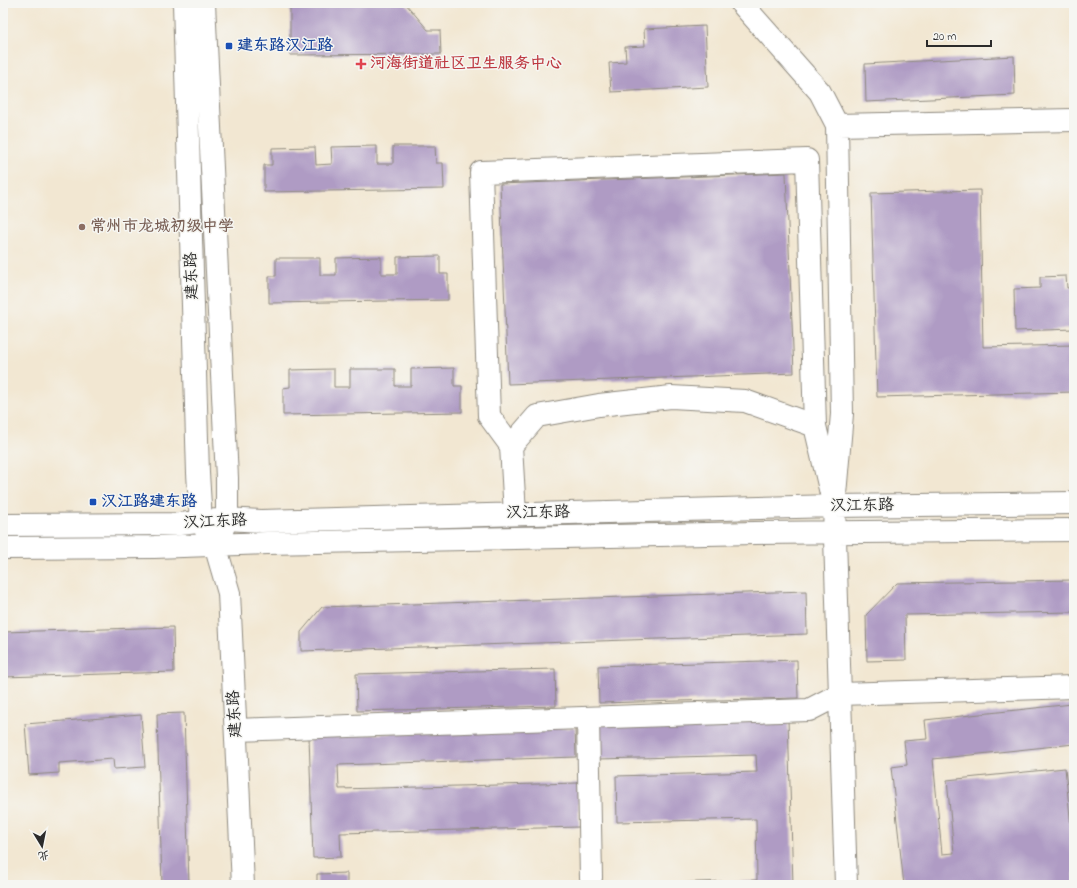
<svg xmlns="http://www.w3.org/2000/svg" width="1077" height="888" viewBox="0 0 1077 888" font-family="'Indie Flower','LXGW WenKai TC',sans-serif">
	<rect width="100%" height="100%" fill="#f6f6f2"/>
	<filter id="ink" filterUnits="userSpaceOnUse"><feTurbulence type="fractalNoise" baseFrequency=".025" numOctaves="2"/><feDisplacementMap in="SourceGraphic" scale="8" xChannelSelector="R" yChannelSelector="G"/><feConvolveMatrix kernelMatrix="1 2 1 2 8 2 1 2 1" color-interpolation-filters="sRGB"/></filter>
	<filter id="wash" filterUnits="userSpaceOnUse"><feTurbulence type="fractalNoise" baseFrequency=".012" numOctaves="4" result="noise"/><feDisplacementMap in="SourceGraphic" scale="16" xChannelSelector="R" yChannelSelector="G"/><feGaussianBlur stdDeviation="0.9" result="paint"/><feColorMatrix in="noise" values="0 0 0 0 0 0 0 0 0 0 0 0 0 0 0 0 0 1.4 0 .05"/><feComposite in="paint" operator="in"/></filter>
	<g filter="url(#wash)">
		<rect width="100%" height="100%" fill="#f2e7d2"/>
		<g id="blocks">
			<path fill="#af9bc4" d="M290,3H405L428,30H440L441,54L290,55Z
				M705,26L708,87L611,92L609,63L626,62L625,47L645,46L644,29Z
				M1014,56L1015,95L866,102L865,64Z
				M377,146V164H393V146H435L436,163H443L444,189L264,192V165H272V148L315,147L316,165L332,164L331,147Z
				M786,173L794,373L508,384L500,184Z
				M980,190L983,347L1074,345V392L877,397L871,193Z
				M440,256V274H448V300L269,303V276H276V258H320V275H336V258L381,257V274H397V257Z
				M1066,276L1067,288L1074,287V329L1015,331L1014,289L1040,288V277Z
				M454,368V386H462V412L283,415V388L290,387V370L334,369V387H350V369H395V386H411V369Z
				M1074,580V612L905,615L906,660L867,661L866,615L897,583Z
				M806,591L807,634L301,651V632L322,607Z
				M173,627L174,672L3,677V632Z
				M797,660L798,698L599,703L598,666Z
				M555,669L556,706L357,711L356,674Z
				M1072,704L1074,719V744L933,759L942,854L954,853L947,780L1065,768L1073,846H1074V885H904L891,767L907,765L904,741L927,739L925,720Z
				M184,713L189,885H162L157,714Z
				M141,715L145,767L114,769L113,759L59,763V773L29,775L25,724Z
				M788,719L793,885H641V884L757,880L756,819L617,822L616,776L757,772L756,755L598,759L597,725Z
				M575,728L576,757L338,765L339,789L578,783L579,827L340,833L341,857L313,858L309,736Z
				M347,873V885H317V874Z"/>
		</g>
	</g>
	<g filter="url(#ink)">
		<use href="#blocks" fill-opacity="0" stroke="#8e897e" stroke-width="1"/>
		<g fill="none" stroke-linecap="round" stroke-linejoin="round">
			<g stroke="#8e897e" stroke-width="24">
				<path id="minor" d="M184,3L198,473L201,522L215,545L229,593L243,885
					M204,3L227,478V519L221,533
					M741,3L820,92L837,125L842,414L834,506L846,885
					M837,125L1074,120
					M511,446L537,416L599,405L671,397L745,401L815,426
					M515,514L511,446L489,416L481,172L807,160L815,426L834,506
					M3,525L179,524L227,519L261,521L834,506L1074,503
					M3,548L154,547L267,543L755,533L1074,530
					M588,718L591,878
					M236,730L809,710L840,694L1074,687"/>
			</g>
			<use href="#minor" stroke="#fff" stroke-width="22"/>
		</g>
	</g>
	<g fill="#1a4fb4" stroke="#f6f6f2" stroke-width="1.5">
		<rect x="225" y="42" width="8" height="8" rx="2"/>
		<rect x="89" y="498" width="8" height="8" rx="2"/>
	</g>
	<path fill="#e0444e" stroke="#f6f6f2" stroke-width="1.5" d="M359 58h4v4h4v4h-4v4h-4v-4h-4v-4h4z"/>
	<circle fill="#8d6e63" stroke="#f6f6f2" stroke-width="1.5" cx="82" cy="227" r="4"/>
	<g text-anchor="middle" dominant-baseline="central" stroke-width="3" stroke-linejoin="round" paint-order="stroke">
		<g font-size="16" font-weight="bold" fill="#164399" stroke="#f6f6f2" text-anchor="start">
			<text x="237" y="46">建东路汉江路</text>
			<text x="101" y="502">汉江路建东路</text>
		</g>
		<g font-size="16" font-weight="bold" fill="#be3a42" stroke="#f6f6f2" text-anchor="start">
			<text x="370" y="64">河海街道社区卫生服务中心</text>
		</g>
		<g font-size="16" font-weight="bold" fill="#785e54" stroke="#f6f6f2" text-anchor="start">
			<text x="90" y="227">常州市龙城初级中学</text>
		</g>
		<g font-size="16" fill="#2b2b2b" stroke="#f6f6f2">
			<text transform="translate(192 276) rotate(-92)">建东路</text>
			<text transform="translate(862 506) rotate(-1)">汉江东路</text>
			<text transform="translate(538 513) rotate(-1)">汉江东路</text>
			<text transform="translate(215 522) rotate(-3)">汉江东路</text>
			<text transform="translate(235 714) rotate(-93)">建东路</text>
		</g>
	</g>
	<rect width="1077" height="888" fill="none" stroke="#f6f6f2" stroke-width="16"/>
	<g transform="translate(42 846) rotate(170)" stroke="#f6f6f2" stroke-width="3" paint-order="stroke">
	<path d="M0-3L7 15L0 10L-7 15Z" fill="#2b2b2b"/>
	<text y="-6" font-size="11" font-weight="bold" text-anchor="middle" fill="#2b2b2b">北</text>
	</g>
	<path d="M927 40v6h64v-6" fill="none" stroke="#2b2b2b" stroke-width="2"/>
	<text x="933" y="40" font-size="12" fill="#2b2b2b" stroke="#f6f6f2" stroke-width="3" paint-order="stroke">20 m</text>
</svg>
